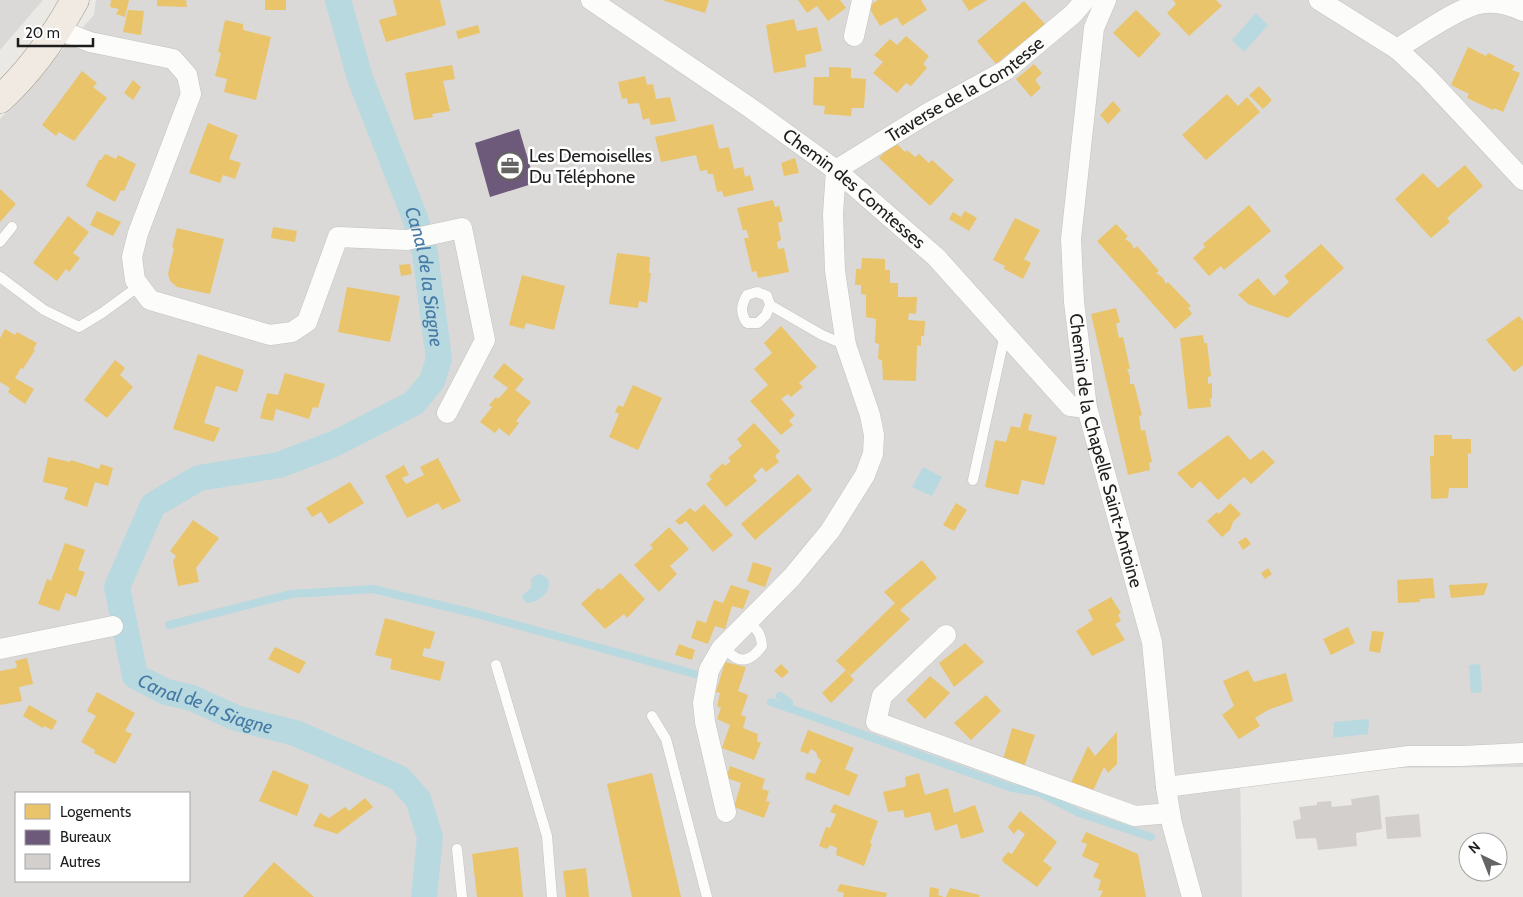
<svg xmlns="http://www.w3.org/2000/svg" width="1523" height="897" viewBox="0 0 1523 897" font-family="Cabin,sans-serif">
	<rect width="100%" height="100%" fill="#ebe9e5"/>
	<path fill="#dad9d7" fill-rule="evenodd" d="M0,0H43L0,50Z
		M96,0H1523V767L1240,769L1242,897H0V119L94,15ZM16,793H189V881H16Z"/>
	<path fill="#b8d9df" d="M1256,13L1268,25L1244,52L1232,40Z
		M923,467L942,477L932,496L912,487Z
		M538,574C559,577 547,602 527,603L523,599L522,596L531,588V579Z
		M1480,664L1482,692L1471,693L1469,665Z
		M1369,719L1368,734L1333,738L1334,722Z"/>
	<path fill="#e9c46a" d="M111,0H129L125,17L116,14L119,9L110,7Z
		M157,0H186L187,7L157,6Z
		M265,0H286V10H265Z
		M393,0H440L446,25L386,42L379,20L397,15Z
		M662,0H709L705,13Z
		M798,0H840L846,8L828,21L817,6L807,13Z
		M878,0H921L927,10L902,26L897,17L880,26L868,6Z
		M962,0H987L969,11Z
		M1173,0H1216L1222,6L1189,36L1167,13L1176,4Z
		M1024,1L1045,24L996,64L977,41Z
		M128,10L144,11L141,35L123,32Z
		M1136,10L1161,34L1139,58L1113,33Z
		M794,19L797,31L817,27L822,51L805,55L806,67L774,73L766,25Z
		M225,20L243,24V30L271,37L256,100L224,92L227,79L215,76L221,53L218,52Z
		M478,25L480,33L458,39L456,31Z
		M906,36L929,56L923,64L927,68L911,86L906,83L897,93L873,73L883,62L874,55L890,39L897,45Z
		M1468,47L1486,56L1488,53L1515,66L1512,70L1520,73L1503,112L1494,108L1493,110L1467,98L1469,94L1451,85Z
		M1034,64L1042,73L1035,80L1041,88L1031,97L1016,79Z
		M452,65L455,79L443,81L450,111L432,114L433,117L414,120L405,73Z
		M829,67L851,68V78L866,79L864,108H852L851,116L837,115L824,114L825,106L813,105L814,77H829Z
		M82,71L97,83L93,87L107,98L74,141L59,132L56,136L42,125Z
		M645,76L647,85L653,84L656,99L670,97L676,121L651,125L649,118L643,120L639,103L628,104L627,98L622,99L618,82Z
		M133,80L141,87L133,100L124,93Z
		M1259,86L1272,100L1263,109L1249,95Z
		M1227,94L1238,106L1247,97L1260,112L1206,160L1182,135Z
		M1113,101L1121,110L1108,124L1100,115Z
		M208,123L238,135L229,159L241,163L235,179L223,175L220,183L189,173Z
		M713,124L719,149L729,147L734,169L743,167L745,177L750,175L754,190L724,197L722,191L717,192L713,174H708L707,170L700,171L696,155L661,162L655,137Z
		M895,142L905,152L907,150L915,157L919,154L929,163L932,160L954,180L930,206L879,158Z
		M105,154L116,159L118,155L136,164L124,191L121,190L115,202L86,186L99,160H101Z
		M795,158L799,173L784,176L781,163Z
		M1465,165L1483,186L1447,218L1450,222L1431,238L1395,199L1423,173L1438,188Z
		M0,189L16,204L0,222Z
		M773,200L775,207L779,206L783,221L778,223L781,240L777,242L778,249L784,248L789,272L758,278L756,271L752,272L744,238H749L746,229L743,231L737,208Z
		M1249,205L1271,231L1224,270L1221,266L1209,276L1193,258L1205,247L1203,244Z
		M97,211L121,222L113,236L90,225Z
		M965,211L977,218L969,231L949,219L953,212L961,217Z
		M68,216L89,232L73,253L80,258L69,272L66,269L57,281L33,263Z
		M1015,218L1040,230L1024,259L1031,263L1023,279L1004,269L1005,266L993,260Z
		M1116,224L1128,236L1125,239L1131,243L1134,249L1137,246L1159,271L1156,273L1163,278L1166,284L1168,282L1191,306L1188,308L1192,314L1175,329L1097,241Z
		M273,227L297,231L295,242L271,238Z
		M177,228L224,239L210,294L177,287L170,281L168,274L174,248L172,247Z
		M1321,244L1344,268L1288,318L1248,304L1238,295L1258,278L1274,296L1289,282L1284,276Z
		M617,253L650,257L649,273H651L647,303L639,301L638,308L609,304Z
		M862,258L885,259V270H890V283H898V297H917L916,314L909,313L908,320L925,321L924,336H921V346L917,345L916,381L883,380L882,360L878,359L879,344L875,343L876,319L866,317V295L861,294V285H855L856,269H861Z
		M410,264L412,274L401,276L399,265Z
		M522,275L565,286L554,330L526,323L524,329L509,325Z
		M347,287L400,296L390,342L338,332Z
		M1116,308L1120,322L1116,324L1119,338L1123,337L1130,369H1127L1130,377V384H1134L1142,415L1139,416L1141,431L1145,430L1152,462L1149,463L1150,470L1128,475L1091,314Z
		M1519,316L1523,321V365L1514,372L1486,340Z
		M781,326L817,367L799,383L803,387L791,397L788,394L781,399L795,415L789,421L793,425L781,435L750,401L768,385L754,369L772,353L764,343Z
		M5,329L15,335L17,332L37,343L33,350H35L23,369L21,368L15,378L34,389L25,404L8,392L10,388L0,382V338Z
		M1203,335L1204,343H1207L1211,376L1208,377V384L1212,383V398L1210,399L1211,407L1188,409L1180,338Z
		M198,354L244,370L237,392L216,386L204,423L220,428L214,442L173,429Z
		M115,360L125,368L120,375L133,387L107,418L84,400Z
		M504,363L524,379L515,390L531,402L516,421L519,423L509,436L499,428L495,433L480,422L492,407L489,405L496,397L498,399L508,388L493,377Z
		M285,373L325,384L318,408L313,407L309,419L276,409L273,421L260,418L267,393L278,395Z
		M633,385L662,398L638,450L609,437L619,414L615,412L618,405L623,407Z
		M1024,413L1032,415L1028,430L1057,437L1044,485L1022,480L1018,495L985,487L995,440L1006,442L1011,426L1020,428Z
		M754,423L780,451L775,456L779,462L766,472L762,467L753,476L757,481L726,507L706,484L712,479L709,476L723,463L725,466L731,461L728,458L742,446L737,439Z
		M1228,435L1250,460L1263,450L1275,462L1251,484L1244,477L1218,500L1200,481L1192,489L1177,473Z
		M1434,435H1452V439H1471V454L1468,453V488H1449L1448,498L1431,499L1430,456H1434Z
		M48,457L70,462L71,460L99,469L101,464L113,468L108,486L95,482L87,507L64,499L68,488L43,482Z
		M438,458L461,501L442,510L438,503L407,518L385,476L404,465L409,475L402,478L406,484L424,475L420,467Z
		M798,474L812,490L755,540L741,524Z
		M350,482L364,503L329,524L321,512L312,517L306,508Z
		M956,503L967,510L954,531L943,525Z
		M1230,503L1241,514L1233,522L1230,530L1222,537L1207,521L1217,512L1219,514Z
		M704,504L733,535L713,552L686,521L680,525L675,521L690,508L695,512Z
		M193,520L219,538L196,568L199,582L178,586L173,561L176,556L170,551Z
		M669,527L689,549L670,566L677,574L659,592L634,565L653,548L650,545Z
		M1246,537L1251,544L1243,550L1238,542Z
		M65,543L85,550L78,570L85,572L76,597L66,593L59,611L38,604L47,579L51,581Z
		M922,560L937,578L900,610L910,619L851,675L846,670L854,680L831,703L822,693L846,670L836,661L895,603L884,592Z
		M753,562L772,568L765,587L747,581Z
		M1268,568L1272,574L1265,579L1261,573Z
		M620,573L645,599L627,618L624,614L605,629L581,604L598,588L601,590Z
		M1433,578L1435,598L1420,599V602L1398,603L1397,580Z
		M1488,583L1484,595L1451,598L1449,585Z
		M731,585L750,591L743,609L732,606L725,629L715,626L708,644L691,638L697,620L706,623L714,600L723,603Z
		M1111,597L1121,613L1118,615L1121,621L1115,624L1125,640L1092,656L1076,631L1093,620L1088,610Z
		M385,618L435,632L430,649L424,648L422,656L445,662L440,681L390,669L392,659L375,655Z
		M1348,627L1355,643L1331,655L1323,639Z
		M1372,631L1384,632L1380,653L1369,651Z
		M965,643L984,662L954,687L939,663Z
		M679,644L695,650L692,660L675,655Z
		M275,647L306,662L299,674L268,659Z
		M27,658L33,684L19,687L22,701L0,705V671L16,668L17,666L15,661Z
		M725,662L746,667L738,691L748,695L741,715L746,717L743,728L758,734L757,741L761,743L754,760L722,748L730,725L717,719L721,708L717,706L720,693L716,692Z
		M781,664L789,672L782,678L774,671Z
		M1248,670L1254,682L1286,673L1293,701L1268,710L1255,718L1260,726L1239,739L1222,715L1234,706L1223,681Z
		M930,676L950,693L925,719L906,700Z
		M97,692L135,713L125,731L132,734L115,764L94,753L95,750L81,742L96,716L87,711Z
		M986,695L1001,711L971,740L954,723Z
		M29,705L57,721L52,730L44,726L43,728L23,716Z
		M1012,728L1035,735L1024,767L1002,763Z
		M808,730L854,748L845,769L858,775L849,796L805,779L807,772L815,774L821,760L818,758L816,752L811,749L808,754L800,751Z
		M1117,732V764L1108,773L1104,767L1092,793L1070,785L1088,746L1095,756Z
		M730,766L765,779L762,789L769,791L766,801L770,802L764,818L734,807L741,783L726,778Z
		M273,770L309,785L297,816L259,801Z
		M652,773L681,897H632L607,784Z
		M919,773L925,795L948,788L954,813L975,805L984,832L961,839L957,824L935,831L930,812L905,818L903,810L888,812L883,792L904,787L906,785L905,777Z
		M365,798L373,807L337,834L313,826L320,813L329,818L345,807L349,811Z
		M834,804L878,821L870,843L872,844L864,866L836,855L837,848L830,845L827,849L819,846L826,827L830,828L836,814L830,812Z
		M1020,811L1057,842L1043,861L1052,868L1037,887L1003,862L1002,859L1008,852L1012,854L1025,834L1018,829L1014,834L1008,827Z
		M1086,832L1138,854L1146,897H1100L1103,891L1098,890L1101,880L1093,877L1099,864L1082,856L1087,844L1081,842Z
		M518,847L523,897H477L472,854Z
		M274,862L314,897H243Z
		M586,868L589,897H566L563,871Z
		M840,884L887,893L886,897H843L844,893L837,891Z
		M930,887L939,889L938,895L944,897H929Z
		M950,888L980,895L979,897H946Z"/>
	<path fill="#6d597a" d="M519,129L535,183L490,197L475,143Z"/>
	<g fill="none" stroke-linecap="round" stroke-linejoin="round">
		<path stroke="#b8d9df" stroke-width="8" d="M169,625L291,594L373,589L477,614L695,674
			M780,696L789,702V708L1012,788L1038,792L1079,813L1151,837
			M771,702L791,709"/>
		<path stroke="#b8d9df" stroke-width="26" id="s1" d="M338,0L360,78L415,218L425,253L439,359L432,381L414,403L334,444L279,465L199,478L153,505L117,587L135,676L166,692L192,698L236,718L295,733L399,778L418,799L430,837L424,897"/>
	</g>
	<path fill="#d2cfcc" d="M1379,795L1382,829L1356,833L1357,846L1318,850L1316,838L1296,839L1293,821L1301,819L1299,807L1317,805V802L1331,801L1332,807L1352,805L1351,799Z
		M1419,814L1421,837L1387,839L1385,817Z"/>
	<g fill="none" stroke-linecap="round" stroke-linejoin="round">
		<g stroke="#c4c3c1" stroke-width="11">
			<path id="service" d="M0,242L12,227
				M0,277L44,310L79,327L102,313L139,286
				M770,305L766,315L758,323H747C740,313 741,305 747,295L757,292L767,296L770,305L822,335L846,345
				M973,480L1005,334
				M728,643L727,650C740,666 752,660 762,646C761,633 757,628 746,623
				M496,665L547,836L552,897
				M652,716L666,739L707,897
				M457,849L462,897"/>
		</g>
		<g stroke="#c4c3c1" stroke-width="21">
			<g id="minor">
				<path id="s2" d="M591,0L749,107L836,170L936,257L1070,406L1087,408"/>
				<path id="s3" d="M1106,0L1094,28L1071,239L1074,302L1087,408L1152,642L1166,787L1172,824L1192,897"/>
				<path d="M1319,0L1397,49C1418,36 1452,12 1475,5C1491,0 1508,4 1523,11"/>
				<path d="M59,30L90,42L173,59L187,75L191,94L138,233L132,257L135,280L150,300L270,335L292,332L307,322L338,237L407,240L462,228L485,340L447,413"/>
				<path d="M854,36L862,0"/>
				<path d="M1397,49L1426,76L1523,180"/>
				<path d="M946,635L882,696L876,722L1135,816L1170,813"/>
				<path d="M0,649L113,626"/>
				<path d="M1166,787L1409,756H1462L1523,753"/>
				<path id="s4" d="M726,812L705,722L703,703L709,670L721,649L792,577L830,531L865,475L873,454L874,435L870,415L846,345L835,271L833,214L836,170L928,113L1006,70L1073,14L1085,0"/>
			</g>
		</g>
		<g stroke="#a19682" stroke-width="29">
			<path id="primary" d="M0,99C31,71 55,36 75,0"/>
		</g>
		<use href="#service" stroke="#fcfcfb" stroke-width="10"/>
		<use href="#minor" stroke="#fcfcfb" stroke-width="20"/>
		<use href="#primary" stroke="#f0eae3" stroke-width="28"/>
	</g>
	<defs>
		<g id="office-ring" transform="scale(1.4375)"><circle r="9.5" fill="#fff" stroke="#656463" stroke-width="1.5"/><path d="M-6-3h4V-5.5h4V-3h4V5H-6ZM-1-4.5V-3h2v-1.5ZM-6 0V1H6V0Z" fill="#656463"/></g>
	</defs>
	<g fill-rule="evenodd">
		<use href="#office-ring" x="510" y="166"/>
	</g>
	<g text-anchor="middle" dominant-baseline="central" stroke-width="5" stroke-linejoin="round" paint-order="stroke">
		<g font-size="18" fill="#1d1d1d" stroke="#fff">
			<text stroke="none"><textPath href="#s4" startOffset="860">Traverse de la Comtesse</textPath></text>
			<text stroke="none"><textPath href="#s2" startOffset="324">Chemin des Comtesses</textPath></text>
			<text stroke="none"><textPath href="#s3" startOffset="458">Chemin de la Chapelle Saint-Antoine</textPath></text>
		</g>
		<g font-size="18" fill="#1d1d1d" stroke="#fff" text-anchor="start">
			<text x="529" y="156">Les Demoiselles<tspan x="529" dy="21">Du Téléphone</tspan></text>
		</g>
		<g font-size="19" font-style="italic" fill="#457aa6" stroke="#fff">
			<text stroke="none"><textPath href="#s1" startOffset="291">Canal de la Siagne</textPath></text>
			<text stroke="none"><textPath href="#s1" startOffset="966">Canal de la Siagne</textPath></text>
		</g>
	</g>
	<rect x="15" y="792" width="175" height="90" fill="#ffffff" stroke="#a5a5a5"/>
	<rect x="25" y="804" width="25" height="15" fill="#e9c46a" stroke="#a5a5a5"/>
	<text x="60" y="817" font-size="15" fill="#1d1d1d">Logements</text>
	<rect x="25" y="830" width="25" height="15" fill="#6d597a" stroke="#a5a5a5"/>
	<text x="60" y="842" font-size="15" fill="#1d1d1d">Bureaux</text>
	<rect x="25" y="854" width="25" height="15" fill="#d2cfcc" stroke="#a5a5a5"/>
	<text x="60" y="867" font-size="15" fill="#1d1d1d">Autres</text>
	<g transform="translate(1483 857) rotate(317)"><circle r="24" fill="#ffffff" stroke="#a5a5a5"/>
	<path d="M0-4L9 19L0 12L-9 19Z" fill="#656463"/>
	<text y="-8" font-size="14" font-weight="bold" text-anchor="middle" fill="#1d1d1d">N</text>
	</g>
	<path d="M18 38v8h75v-8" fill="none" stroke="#1d1d1d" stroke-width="2.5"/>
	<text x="25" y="38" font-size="15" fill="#1d1d1d" stroke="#ffffff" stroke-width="4" paint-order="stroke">20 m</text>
</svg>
